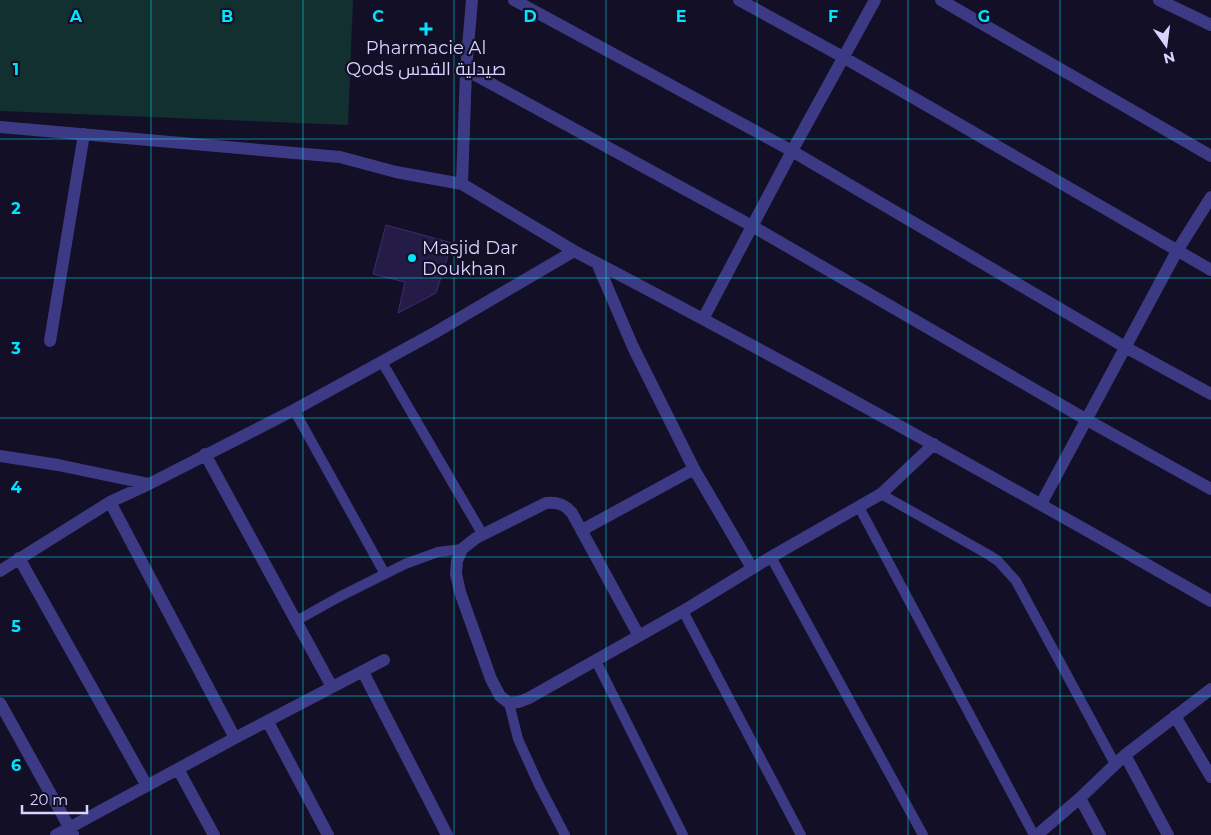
<svg xmlns="http://www.w3.org/2000/svg" width="1211" height="835" viewBox="0 0 1211 835" font-family="Montserrat,Cairo,sans-serif">
	<rect width="100%" height="100%" fill="#130f26"/>
	<path fill="#12302f" d="M0,0H353L348,125L0,111Z"/>
	<path fill="#241b47" stroke="#3b2d73" d="M386,225L452,243L436,293L398,313L405,282L373,274Z"/>
	<g fill="none" stroke-linecap="round" stroke-linejoin="round">
		<path stroke="#3d3a85" stroke-width="10" d="M382,362L483,535
			M294,410L385,574
			M881,494L989,555L998,561L1016,581L1115,764
			M859,507L1034,835
			M771,557L923,835
			M683,611L801,835
			M296,621L339,597L405,564L438,552L462,549
			M596,661L683,835
			M509,703L518,739L539,785L565,835"/>
		<path stroke="#3d3a85" stroke-width="12" d="M514,0L792,151L1125,347L1211,394
			M739,0L843,57L1211,270
			M941,0L1211,156
			M1159,0L1211,25
			M466,70L752,226L1087,420L1211,489
			M0,127L340,157L396,172L462,184L574,251L436,332L294,410L149,484L110,502L0,571
			M462,184L466,70L472,0
			M574,251C789,363 1001,481 1211,601
			M597,263L633,347L694,469L752,568
			M703,319L792,151L875,0
			M50,341L84,134
			M205,454L332,687
			M0,456L58,465L149,484
			M110,502L235,738
			M1041,504L1177,251L1211,197
			M582,530L694,469
			M19,558L147,786
			M639,636L572,513C564,504 558,502 546,503L476,538L462,549L457,561L456,574L460,592L491,679L500,696L509,703L519,702L529,698L683,611L771,557L881,494L934,444
			M363,672L447,835
			M0,703L73,834
			M1175,716L1211,777
			M268,722L328,835
			M1125,755L1168,835
			M178,769L214,835
			M1080,798L1100,835
			M56,835L235,738L384,660
			M1037,835L1080,798L1125,755L1211,689"/>
	</g>
	<path fill="none" stroke="#00e5ff" stroke-width="1" stroke-opacity="0.55" d="M151,0V835M303,0V835M454,0V835M606,0V835M757,0V835M908,0V835M1060,0V835M0,139H1211M0,278H1211M0,418H1211M0,557H1211M0,696H1211"/>
	<g fill="#00e5ff" stroke="#130f26" stroke-width="2">
		<path d="M423.5 21.5h5v5h5v5h-5v5h-5v-5h-5v-5h5z"/>
		<circle cx="412" cy="258" r="5"/>
	</g>
	<g text-anchor="middle" dominant-baseline="central" stroke-width="4.5" stroke-linejoin="round" paint-order="stroke">
		<g font-size="18" fill="#d9d4ff" stroke="#130f26">
			<text x="426" y="48">Pharmacie Al<tspan x="426" dy="21">Qods صيدلية القدس</tspan></text>
			<text x="422" y="248" text-anchor="start">Masjid Dar<tspan x="422" dy="21">Doukhan</tspan></text>
		</g>
	</g>
	<g font-size="16" text-anchor="middle" font-weight="bold" fill="#00e5ff" stroke="#130f26" stroke-width="4.5" stroke-linejoin="round" paint-order="stroke">
		<text x="76" y="22">A</text>
		<text x="227" y="22">B</text>
		<text x="378" y="22">C</text>
		<text x="530" y="22">D</text>
		<text x="681" y="22">E</text>
		<text x="833" y="22">F</text>
		<text x="984" y="22">G</text>
		<text x="16" y="75">1</text>
		<text x="16" y="214">2</text>
		<text x="16" y="354">3</text>
		<text x="16" y="493">4</text>
		<text x="16" y="632">5</text>
		<text x="16" y="771">6</text>
	</g>
	<g transform="translate(1166 45) rotate(166)" stroke="#130f26" stroke-width="4" paint-order="stroke">
	<path d="M0-4L9 19L0 12L-9 19Z" fill="#d9d4ff"/>
	<text y="-8" font-size="14" font-weight="bold" text-anchor="middle" fill="#d9d4ff">N</text>
	</g>
	<path d="M22 805v8h65v-8" fill="none" stroke="#d9d4ff" stroke-width="2.5"/>
	<text x="30" y="805" font-size="15" fill="#d9d4ff" stroke="#130f26" stroke-width="4" paint-order="stroke">20 m</text>
</svg>
